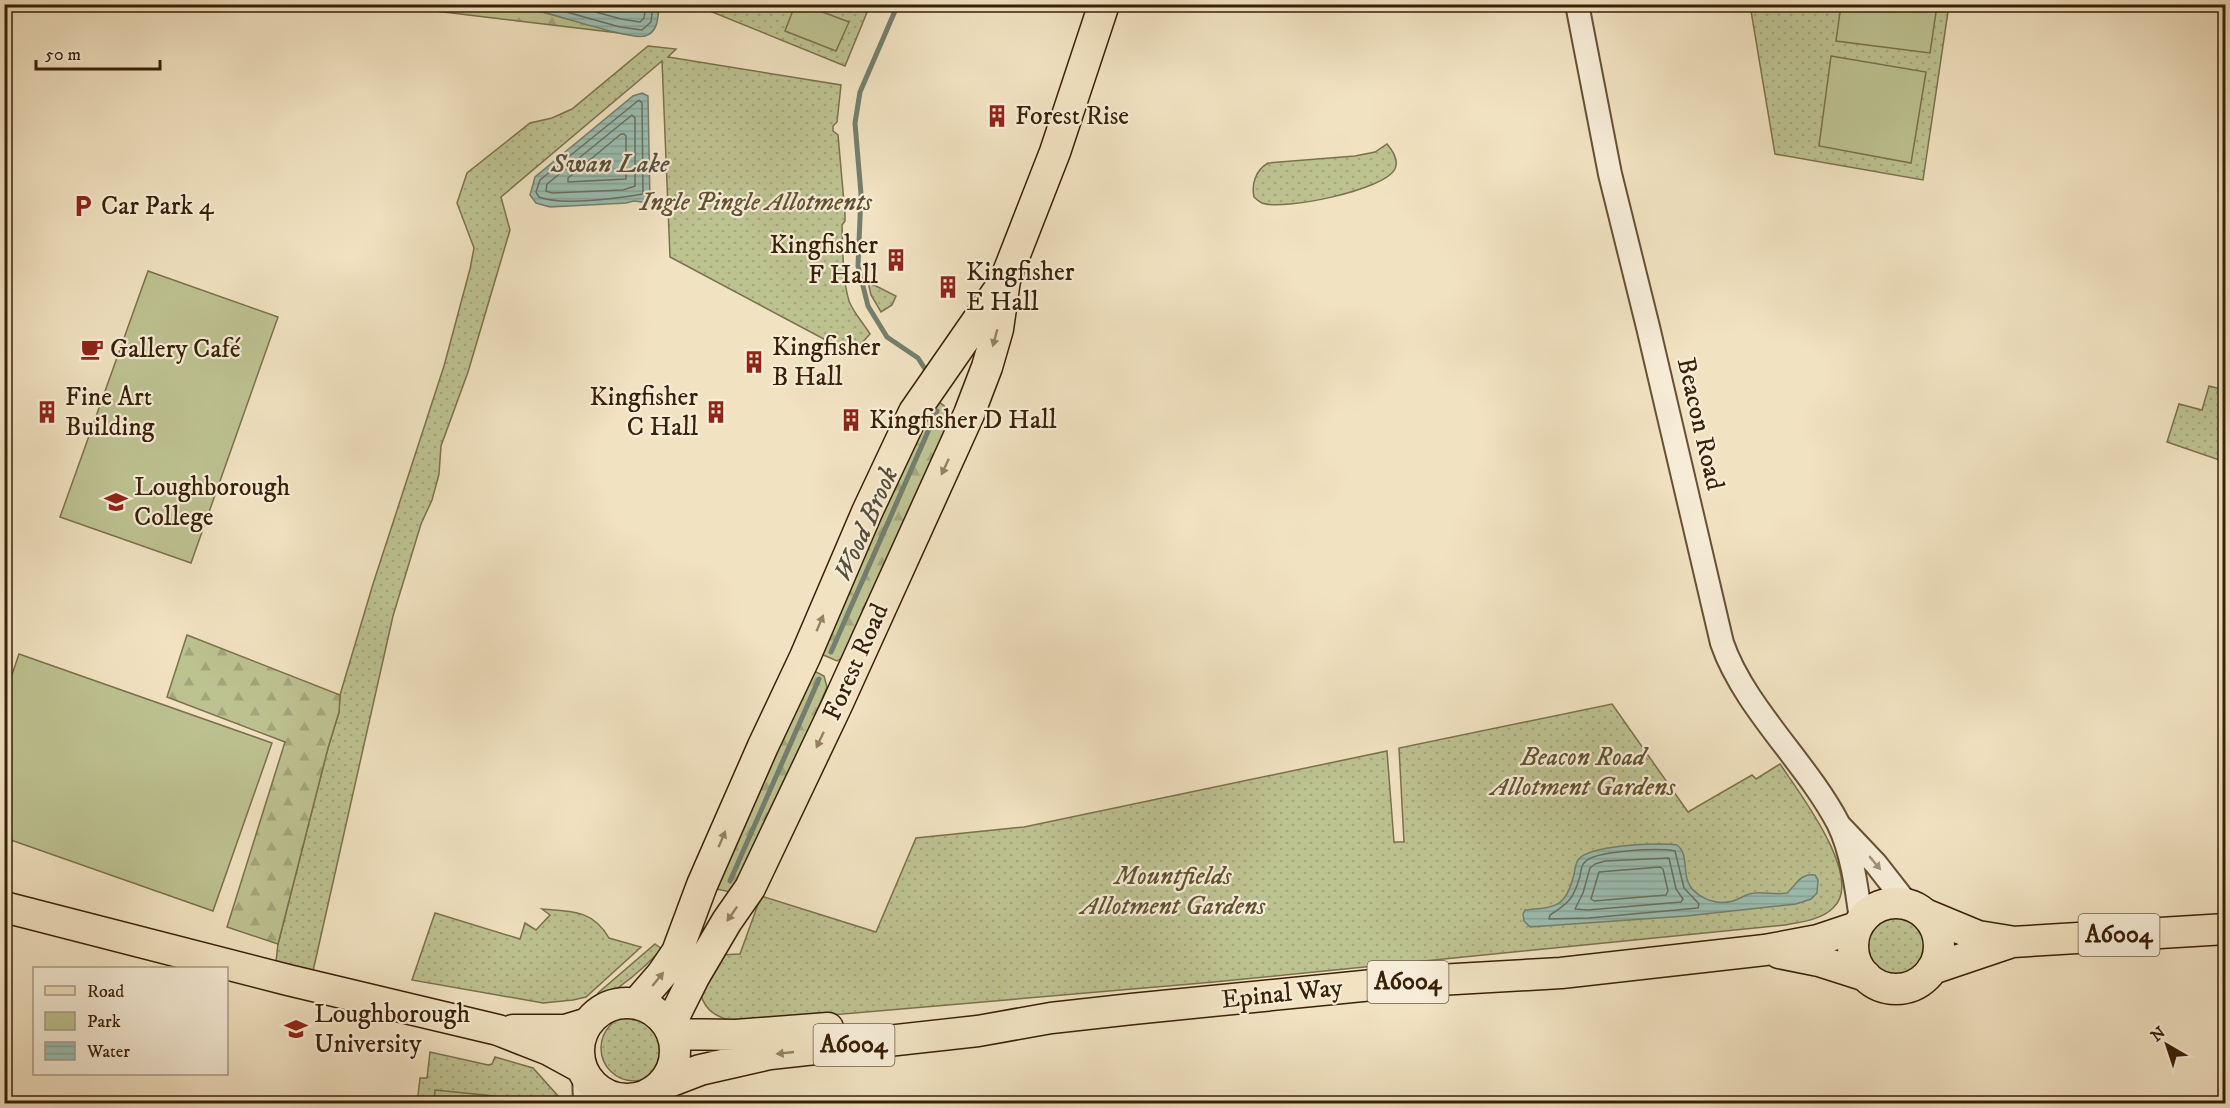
<svg xmlns="http://www.w3.org/2000/svg" width="2230" height="1108" viewBox="0 0 2230 1108" font-family="'IM FELL DW Pica',serif">
	<defs>
		<pattern id="green-dots" width="8" height="8" patternUnits="userSpaceOnUse" patternTransform="scale(1.5)"><rect width="8" height="8" fill="#bdc291"/><path d="M2 2h.1M6 6h.1" fill="none" stroke="#a3a67c" stroke-width="1.8" stroke-linecap="round"/></pattern>
		<pattern id="forest-firs" width="22" height="20" patternUnits="userSpaceOnUse" patternTransform="scale(1.5)"><rect width="22" height="20" fill="#bdc291"/><path d="M5 1l3.5 6h-7zM16 11l3.5 6h-7z" fill="#a3a67c"/></pattern>
		<pattern id="water-rules" width="6" height="5" patternUnits="userSpaceOnUse" patternTransform="scale(1.5)"><rect width="6" height="5" fill="#9bbeb3"/><path d="M0 2.5h6" fill="none" stroke="#86a398"/></pattern>
	</defs>
	<rect width="100%" height="100%" fill="#f1e2c1"/>
	<filter id="stains"><feTurbulence type="fractalNoise" baseFrequency=".00333" numOctaves="4"/><feColorMatrix values="0 0 0 0 .2 0 0 0 0 .09 0 0 0 0 .02 0 0 0 .5 -.17"/></filter>
	<radialGradient id="worn" r=".72"><stop offset=".6" stop-color="#630" stop-opacity="0"/><stop offset="1" stop-color="#630" stop-opacity=".3"/></radialGradient>
	<path fill="url(#green-dots)" stroke="#7b714c" stroke-width="1.5" d="M695,5H870L845,66Z
		M1750,5H1949L1923,180L1775,154Z
		M648,46L676,49L668,57L841,85L837,122L833,126V131L838,135L845,214V221L842,225C843,249 842,277 849,301C853,312 864,324 870,334L852,354L670,257L662,61L501,197L510,230L468,372L441,446L439,474L432,500L421,524L393,616L313,971L276,962L278,944L328,748L339,712L340,695L373,584L444,366L470,269L474,248L457,203L467,173L530,123L552,118L572,109Z
		M1387,144C1393,151 1399,160 1395,169C1385,190 1283,211 1262,203C1258,201 1257,200 1254,197C1251,184 1256,170 1268,163L1355,156L1375,152Z
		M868,282L896,296L892,305L881,312L871,295Z
		M2209,386L2225,390V462L2167,442L2179,404L2202,410Z
		M1612,704L1688,812L1752,775L1756,779L1780,764C1798,791 1866,879 1833,908C1821,920 1801,922 1785,925L1214,982L738,1023C721,1018 706,1014 701,995L720,955L740,954L761,896L876,932L916,838L1024,827L1387,751L1394,842H1404L1399,748Z
		M542,909C571,911 593,910 609,938L641,947L586,997L573,1000L543,1003L412,980L435,913L520,939L525,923L536,930L550,915Z
		M1864 946a32 32 0 1 1 64 0a32 32 0 1 1-64 0Z
		M655,944L662,949C643,969 625,985 601,999L598,993Z
		M601 1048a33 33 0 1 1 66 0a33 33 0 1 1-66 0Z
		M430,1052L488,1065L492,1064L495,1057L533,1068L559,1097L558,1104H417L420,1078H427Z"/>
	<path fill="url(#forest-firs)" stroke="#7b714c" stroke-width="1.5" d="M469,4L535,10L619,33L385,5Z
		M934,400C946,405 949,409 950,421L846,655L837,661L821,654L882,492Z
		M187,635L340,695L339,712L328,748L278,944L227,927L285,742L167,697Z
		M812,670L824,676L827,687L785,786L738,887L731,892L716,889Z"/>
	<path fill="#bdc291" stroke="#7b714c" stroke-width="1.5" d="M795,5H804L849,22L836,51L785,31Z
		M1841,5H1937L1930,53L1836,41Z
		M1831,56L1926,72L1911,163L1819,146Z
		M148,271L278,317L191,563L60,517Z
		M19,654L272,743L213,911L5,838V695Z
		M435,1090L494,1096L493,1103H434Z"/>
	<path fill="url(#water-rules)" stroke="#747f6e" stroke-width="1.5" d="M469,5H659C658,15 659,32 645,36C630,40 558,15 538,11C515,6 491,10 469,5Z
		M642,93L648,96L650,203L634,201L626,203L550,207L536,203L530,195L535,177L633,96Z
		M1677,845C1687,852 1684,868 1687,879C1692,897 1716,906 1733,901C1740,899 1747,893 1755,893C1765,892 1775,895 1787,893C1797,884 1800,873 1815,875L1818,880L1817,893L1811,899L1796,904L1686,916L1530,927L1524,921L1523,914L1525,910C1553,907 1565,909 1573,878C1575,873 1575,864 1578,860C1588,845 1659,842 1677,845Z"/>
	<g fill="none" stroke-linecap="round" stroke-linejoin="round">
		<path stroke="#6a6f5d" stroke-width="1.5" d="M538,4L620,27L642,30L651,22L653,4
			M567,4L621,19L640,22L644,18L646,4
			M639,100L642,103L643,194C618,198 562,206 539,197L536,192L540,180Z
			M632,115L635,118V186L623,190L552,193L546,191L547,184Z
			M621,134H624L626,136V179L568,182V178Z
			M1675,851L1684,888L1699,904L1698,908L1589,918L1549,919L1550,915C1569,903 1574,898 1580,876C1581,872 1581,866 1584,863C1593,850 1660,848 1675,851Z
			M1669,858L1676,889L1683,899L1681,902L1588,910L1575,909L1583,893L1590,868L1595,864L1605,861Z
			M1660,867L1663,869L1668,891L1666,895L1594,901L1591,899L1599,872Z"/>
		<path stroke="#747f6e" stroke-width="5" d="M898,4L860,92L855,123L861,194L858,266L868,306L887,337L918,358L927,372
			M831,652L937,411
			M730,881L819,679
			M686,1104V1102"/>
		<g stroke="#675036" stroke-width="26">
			<path id="minor" d="M1577,4L1610,174L1648,327L1722,643C1744,707 1806,762 1838,823C1852,851 1857,890 1861,920
				M1840,826L1876,864L1908,905
				M584,1073L585,1104
				M629,1104L636,1098"/>
		</g>
		<g stroke="#392007" stroke-width="33">
			<path id="major" d="M1853 946a43 43 0 1 1 86 0a43 43 0 1 1-86 0Z
				M4,907L288,980L498,1030L549,1050L582,1068
				M1925,914L1978,936L2009,941
				M1779,953L1819,961L1866,976
				M1932,969L2012,942L2226,929
				M579 1051a48 48 0 1 1 96 0a48 48 0 1 1-96 0Z
				M636,1004L662,974L677,952L702,885L763,746L805,657L867,512L914,412L1000,288
				M669,1027L694,977L727,921L750,888L837,705L969,414L987,367L998,329L1005,280L1055,152L1104,4
				M513,1030H565L588,1023
				M672,1034L736,1035L828,1028
				M661,1085L700,1070L770,1054L978,1031L1051,1018L1132,1009L1403,982L1561,973L1765,950L1818,940L1857,927"/>
		</g>
		<use href="#minor" stroke="#f6ecd7" stroke-width="22"/>
		<use href="#major" stroke="#f1e2c1" stroke-width="30"/>
	</g>
	<defs><path id="oneway-solid" d="M-6-.8H1V-3.2L6.5 0L1 3.2V.8H-6Z" transform="scale(1.5)"/></defs>
	<g fill="#958164">
		<use href="#oneway-solid" transform="translate(995 338) rotate(105)"/>
		<use href="#oneway-solid" transform="translate(945 467) rotate(115)"/>
		<use href="#oneway-solid" transform="translate(820 623) rotate(-67)"/>
		<use href="#oneway-solid" transform="translate(820 740) rotate(115)"/>
		<use href="#oneway-solid" transform="translate(722 839) rotate(-67)"/>
		<use href="#oneway-solid" transform="translate(732 914) rotate(125)"/>
		<use href="#oneway-solid" transform="translate(658 979) rotate(-51)"/>
		<use href="#oneway-solid" transform="translate(785 1053) rotate(174)"/>
	</g>
	<use fill="#a19079" href="#oneway-solid" transform="translate(1875 863) rotate(50)"/>
	<defs>
		<g id="building-bare" transform="scale(1.8)"><path d="M-4-6H4V6H1V3H-1V6H-4ZM-2.5-4.3h1.7v1.8h-1.7ZM.8-4.3h1.7v1.8H.8ZM-2.5-1h1.7V.8h-1.7ZM.8-1h1.7V.8H.8Z" fill="#8f2418" stroke="#f6ecd7" stroke-width="2.5" paint-order="stroke"/></g>
		<g id="parking-bare" transform="scale(1.8)"><path d="M-3.5-5.5H1a3.5 3.5 0 0 1 0 7H-1V5.5H-3.5ZM-1-3.4V-.6H.8a1.4 1.4 0 0 0 0-2.8Z" fill="#8f2418" stroke="#f6ecd7" stroke-width="2.5" paint-order="stroke"/></g>
		<g id="cafe-bare" transform="scale(1.8)"><path d="M-5.5-4.5H6V0H3Q3 3.5 0 3.5H-2.5Q-5.5 3.5-5.5 0ZM3-3.2v2h1.7v-2ZM-6 4.5H4V6H-6Z" fill="#8f2418" stroke="#f6ecd7" stroke-width="2.5" paint-order="stroke"/></g>
		<g id="university-bare" transform="scale(1.8)"><path d="M0-5L7-2L0 1L-7-2ZM-4 1L0 2.5L4 1V4Q0 6-4 4Z" fill="#8f2418" stroke="#f6ecd7" stroke-width="2.5" paint-order="stroke"/></g>
	</defs>
	<g fill-rule="evenodd">
		<use href="#building-bare" x="997" y="116"/>
		<use href="#parking-bare" x="83" y="206"/>
		<use href="#building-bare" x="896" y="260"/>
		<use href="#building-bare" x="948" y="287"/>
		<use href="#cafe-bare" x="92" y="349"/>
		<use href="#building-bare" x="754" y="362"/>
		<use href="#building-bare" x="47" y="412"/>
		<use href="#building-bare" x="716" y="412"/>
		<use href="#building-bare" x="851" y="420"/>
		<use href="#university-bare" x="116" y="502"/>
		<use href="#university-bare" x="296" y="1029"/>
	</g>
	<g text-anchor="middle" dominant-baseline="central" stroke-width="4.5" stroke-linejoin="round" paint-order="stroke">
		<g fill="#f6ecd7" stroke="#725d45" stroke-width="1.5">
			<rect x="2078.5" y="914" width="81" height="42" rx="4.5"/>
			<rect x="1367.5" y="961" width="81" height="42" rx="4.5"/>
			<rect x="813.5" y="1024" width="81" height="42" rx="4.5"/>
		</g>
		<g font-size="24" font-weight="bold" fill="#392007">
			<text x="2119" y="935">A6004</text>
			<text x="1408" y="982">A6004</text>
			<text x="854" y="1045">A6004</text>
		</g>
		<g font-size="26" fill="#392007" stroke="#f6ecd7" text-anchor="start">
			<text x="1015" y="116">Forest Rise</text>
			<text x="101" y="206">Car Park 4</text>
			<text x="878" y="245" text-anchor="end">Kingfisher<tspan x="878" dy="30">F Hall</tspan></text>
			<text x="966" y="272">Kingfisher<tspan x="966" dy="30">E Hall</tspan></text>
			<text x="772" y="347">Kingfisher<tspan x="772" dy="30">B Hall</tspan></text>
			<text x="110" y="349">Gallery Café</text>
			<text x="65" y="397">Fine Art<tspan x="65" dy="30">Building</tspan></text>
			<text x="698" y="397" text-anchor="end">Kingfisher<tspan x="698" dy="30">C Hall</tspan></text>
			<text x="869" y="420">Kingfisher D Hall</text>
			<text x="134" y="487">Loughborough<tspan x="134" dy="30">College</tspan></text>
			<text x="314" y="1014">Loughborough<tspan x="314" dy="30">University</tspan></text>
		</g>
		<g font-size="26" font-style="italic" fill="#615130" stroke="#f6ecd7">
			<text x="756" y="202">Ingle Pingle Allotments</text>
			<text x="1583" y="757">Beacon Road<tspan x="1583" dy="30">Allotment Gardens</tspan></text>
			<text x="1173" y="876">Mountfields<tspan x="1173" dy="30">Allotment Gardens</tspan></text>
		</g>
		<g font-size="26" fill="#392007" stroke="#f6ecd7">
			<text transform="translate(1700 424) rotate(77)">Beacon Road</text>
			<text transform="translate(856 662) rotate(-66)">Forest Road</text>
			<text transform="translate(1282 994) rotate(-6)">Epinal Way</text>
		</g>
		<g font-size="27" font-style="italic" fill="#564f3b" stroke="#f6ecd7">
			<text x="610" y="164">Swan Lake</text>
			<text transform="translate(866 524) rotate(-66)">Wood Brook</text>
		</g>
	</g>
	<rect width="2230" height="1108" fill="none" stroke="#f1e2c1" stroke-width="24"/>
	<rect x="6" y="6" width="2218" height="1096" fill="none" stroke="#392007" stroke-width="3"/>
	<rect x="12" y="12" width="2206" height="1084" fill="none" stroke="#392007" stroke-width="1.5"/>
	<rect x="33" y="967" width="195" height="108" fill="#f6ecd7" stroke="#aa9a84" stroke-width="1.5"/>
	<rect x="45" y="986" width="30" height="9" fill="#f1e2c1" stroke="#aa9a84" stroke-width="1.5"/>
	<text x="87" y="997" font-size="18" fill="#392007">Road</text>
	<rect x="45" y="1012" width="30" height="18" fill="#bdc291" stroke="#aa9a84" stroke-width="1.5"/>
	<text x="87" y="1027" font-size="18" fill="#392007">Park</text>
	<rect x="45" y="1042" width="30" height="18" fill="url(#water-rules)" stroke="#aa9a84" stroke-width="1.5"/>
	<text x="87" y="1057" font-size="18" fill="#392007">Water</text>
	<g transform="translate(2167 1045) rotate(321)" stroke="#f6ecd7" stroke-width="4.5" paint-order="stroke">
	<path d="M0-4.5L10 22L0 15L-10 22Z" fill="#392007"/>
	<text y="-9" font-size="16" font-weight="bold" text-anchor="middle" fill="#392007">N</text>
	</g>
	<path d="M36 60v9h124v-9" fill="none" stroke="#392007" stroke-width="3"/>
	<text x="45" y="60" font-size="18" fill="#392007" stroke="#f6ecd7" stroke-width="4.5" paint-order="stroke">50 m</text>
	<rect width="100%" height="100%" filter="url(#stains)"/>
	<rect width="100%" height="100%" fill="url(#worn)"/>
</svg>
